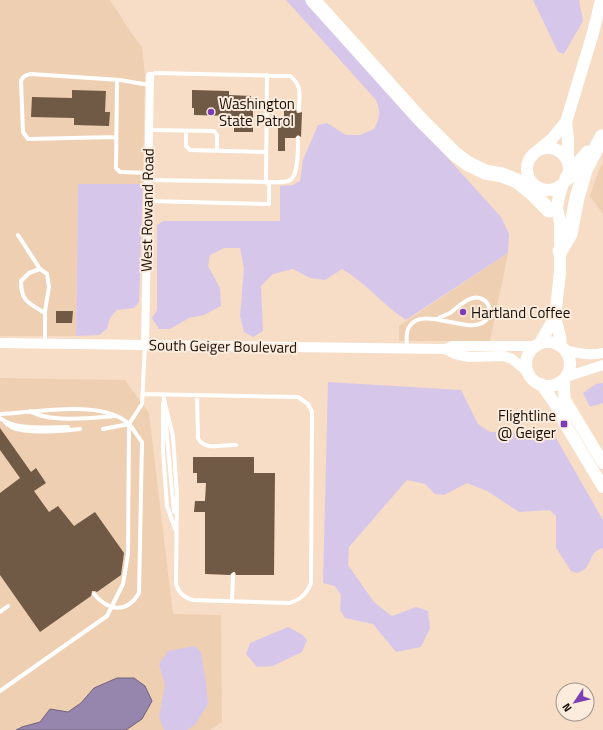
<svg xmlns="http://www.w3.org/2000/svg" width="603" height="730" viewBox="0 0 603 730" font-family="'Titillium Web',sans-serif">
	<rect width="100%" height="100%" fill="#f7ddc5"/>
	<path fill="#efcfb2" d="M0,0H110L132,34L142,47L145,75L143,184H78L76,336H0Z
		M603,163V214L590,196L599,170Z
		M508,253L490,341H399V326Z
		M0,378L125,380L149,413L173,614L221,615L222,722L210,730H0Z"/>
	<path fill="#d6c7ea" d="M286,0H305L501,217L509,234L508,253L406,320C383,305 366,283 342,269L325,280L310,278L293,269L273,274L261,286L263,331L253,337L244,332L240,316L244,268L240,248H224L210,255L208,266L220,288L221,306L204,315L189,318L170,329H159L152,318L157,310V225L163,221H280V186L293,185L300,181L303,160L318,125L327,123L346,135H360L374,129C380,117 381,113 376,100Z
		M533,0H579L583,21L564,54L558,52Z
		M78,184H143L139,302L134,308L117,310L110,318L107,329L99,335L76,336Z
		M328,382L461,390L478,424L490,432L552,431L603,520V548C591,551 592,560 586,568C584,570 580,572 577,573L571,571L556,548V516L550,510L519,512L487,491L467,483L444,495L435,494L425,484L407,480L349,547L348,565L374,602L392,616L416,607L428,611L430,628L421,647L396,652L373,624L345,618L340,610L341,595L335,586L323,583Z
		M603,383V403L590,407L583,393L596,384Z
		M288,627L303,635L307,640L302,652L273,666L257,667L246,654L250,643Z
		M194,646L201,652L206,682L208,704L195,725L187,730H164L159,717L165,685L159,664L168,651Z"/>
	<path fill="#9686ad" stroke="#70627b" d="M117,678H134L145,686L152,701L142,719L126,730H16L22,727L40,722L50,709L68,712L81,703L94,688Z"/>
	<path fill="#705a45" d="M72,90L106,91L105,112H110L109,126L74,125V118L31,117L32,97L72,98Z
		M192,90L229,91V95L251,96V103H253V132H234V116L194,115V108H192Z
		M284,105H294V110H296L297,113H299L302,112L301,137L298,135L295,138H285V151H278V122H284Z
		M56,311H73L72,323H56Z
		M0,428L31,472L36,468L46,483L34,491L49,512L58,506L74,526L95,512L124,553L121,575L97,592L95,591H92L91,596L40,632L0,575V493L20,478L0,450Z
		M193,457H254V473H275L274,575H236L235,572H233L230,575L205,574V512H194L195,501H205L206,483H197V473H193Z"/>
	<g fill="none" stroke-linecap="round" stroke-linejoin="round">
		<path stroke="#fff" stroke-width="4" d="M150,76L155,73L290,76C303,86 299,95 299,110
			M117,80L116,168L120,172H123L148,173
			M149,130L214,131L217,135V151
			M186,131V146L190,150L266,152
			M116,137L28,139L23,132L21,81C23,76 26,75 31,74L120,80L149,85
			M148,180L266,182L267,75
			M266,182C272,182 282,183 288,181C299,178 298,149 298,138
			M148,201L269,204V185L266,182
			M18,235L40,269L47,274L49,287L45,311V343
			M40,269L29,273L21,281C21,302 29,303 45,313
			M407,348C407,341 405,333 409,327C422,304 468,336 485,321C489,318 490,313 489,307C487,300 479,296 473,298C464,300 457,308 450,313C446,315 442,316 439,318
			M143,394L298,397L308,404L312,412L311,583C306,595 300,600 289,603L193,600C183,597 179,593 176,584L177,495L173,437L163,395
			M197,395L198,438C204,452 225,444 236,445
			M163,403V451L167,506L175,529
			M30,411C49,423 92,418 115,416
			M0,414C33,413 104,398 130,425C134,430 138,437 142,442L139,593C127,614 108,611 94,594
			M165,415L174,512
			M0,418C18,431 46,427 68,427
			M5,422C7,424 10,426 13,428C27,434 65,431 80,429
			M103,429L129,424
			M232,601L233,575
			M0,612L8,606
			M0,691L107,616L123,584L128,554L129,424L142,404L145,345"/>
		<path stroke="#fff" stroke-width="8" d="M145,345L150,76"/>
		<path stroke="#fff" stroke-width="10" d="M0,343L445,349L452,346H535
			M445,349L455,354L469,357L504,356L512,359L529,373
			M567,351C581,353 588,356 603,353
			M566,377L603,365"/>
		<path stroke="#fff" stroke-width="12" d="M566,122L568,139V164
			M527 169a21 21 0 1 1 42 0a21 21 0 1 1-42 0Z
			M540,149L551,140L566,122L593,33L601,0
			M555,317L560,336L561,346
			M526 364a22 22 0 1 1 44 0a22 22 0 1 1-44 0Z
			M540,343L555,317L560,272V223L557,208L559,196L563,184
			M564,379V391L565,400L603,463
			M541,384L558,408L565,424L603,487"/>
		<path stroke="#fff" stroke-width="15" d="M313,0L420,119L455,154L467,163L485,172L502,175L517,181L532,193L549,210
			M567,178L588,153
			M560,251L570,234L577,198L585,170L602,137"/>
	</g>
	<g fill="#7b3eb4" stroke="#fcecdd" stroke-width="1.5">
		<circle cx="211" cy="112" r="4"/>
		<circle cx="463" cy="312" r="4"/>
		<rect x="560" y="420" width="8" height="8" rx="2"/>
	</g>
	<g text-anchor="middle" dominant-baseline="central" stroke-width="4" stroke-linejoin="round" paint-order="stroke">
		<g font-size="15" fill="#170e06" stroke="#fcecdd" text-anchor="start">
			<text x="219" y="103">Washington<tspan x="219" dy="17">State Patrol</tspan></text>
			<text x="471" y="312">Hartland Coffee</text>
			<text x="556" y="415" text-anchor="end">Flightline<tspan x="556" dy="17">@ Geiger</tspan></text>
		</g>
		<g font-size="15" fill="#170e06" stroke="#fcecdd">
			<text transform="translate(147 210) rotate(-89)">West Rowand Road</text>
			<text transform="translate(223 346) rotate(1)">South Geiger Boulevard</text>
		</g>
	</g>
	<g transform="translate(575 702) rotate(235)"><circle r="19" fill="#fcecdd" stroke="#a09387"/>
	<path d="M0-3L7 15L0 10L-7 15Z" fill="#7b3eb4"/>
	<text y="-6" font-size="11" font-weight="bold" text-anchor="middle" fill="#170e06">N</text>
	</g>
</svg>
